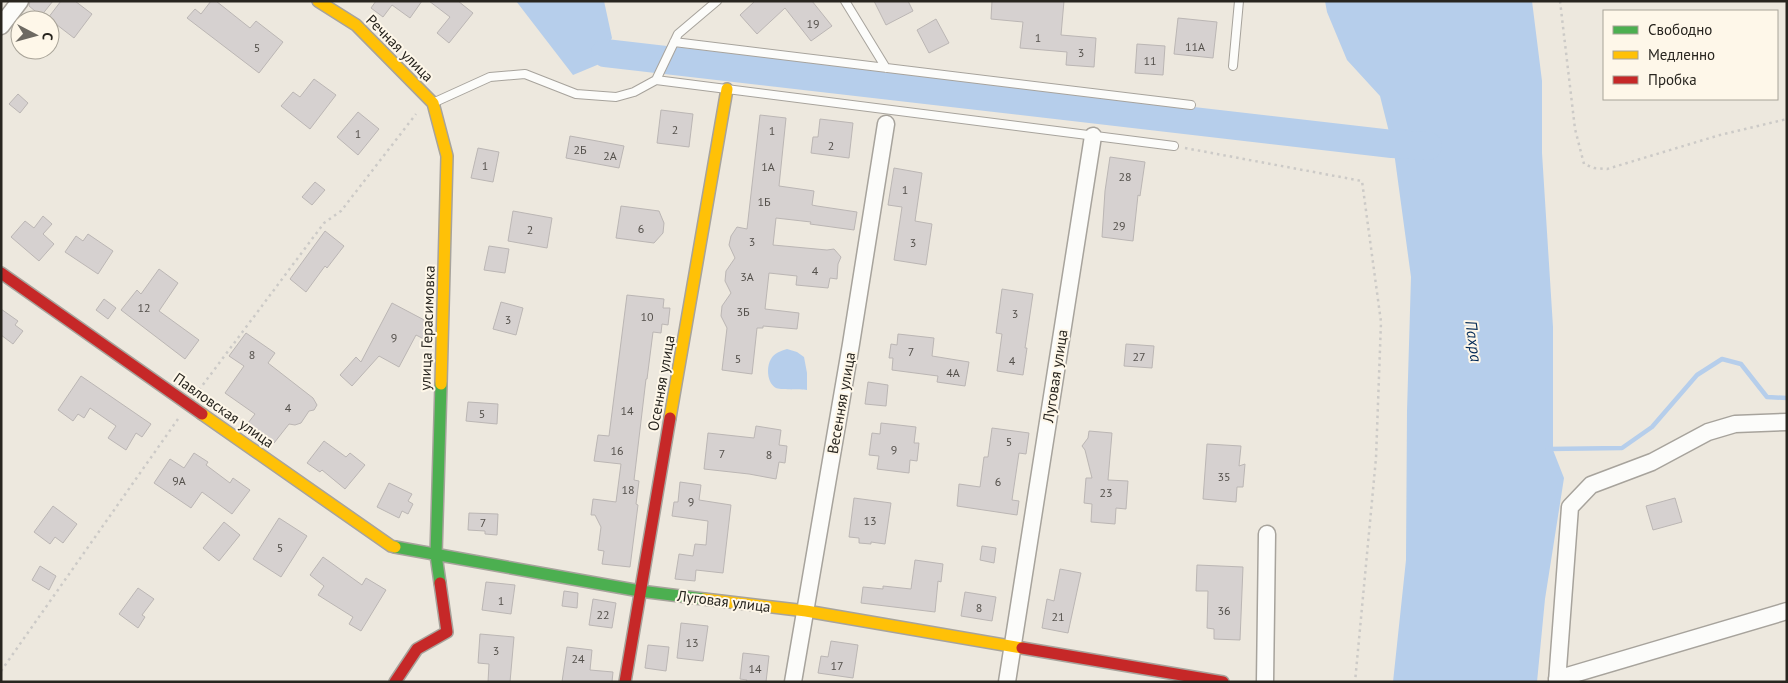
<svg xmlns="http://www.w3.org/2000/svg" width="1788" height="683" viewBox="0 0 1788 683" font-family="'PT Sans',sans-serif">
	<rect width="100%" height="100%" fill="#ede8de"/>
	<path fill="#b6ceeb" d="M516,1H604L612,38L597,65L573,75Z
		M1325,1H1532L1542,81V153L1553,327V450L1564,478L1545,599L1537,682H1393L1406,560L1407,411L1411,277L1394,152L1380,96L1347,60L1327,12Z
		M787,349L797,352L804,357L807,373V390C801,389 779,390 776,388C767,383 766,367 771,359C774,353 781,351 787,349Z"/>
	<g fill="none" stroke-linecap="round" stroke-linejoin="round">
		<path stroke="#b6ceeb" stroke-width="4.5" d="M1548,449L1622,448L1652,427L1697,375L1722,359L1741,364L1767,397L1787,398"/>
		<path stroke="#b6ceeb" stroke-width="28" d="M605,53L1392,144L1428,146"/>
	</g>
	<path fill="#d6d1d0" stroke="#bbb6b4" d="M30,1H53L41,16L29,6Z
		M61,1H75L92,14L74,38L48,18Z
		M211,1H216L250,28L256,21L283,42L259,73L187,18L195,9L201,14Z
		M376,1H422L410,18L392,5L383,17L371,8Z
		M429,1H458L473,13L449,43L437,33L450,17Z
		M755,1H812L832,26L811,41L785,8L757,34L740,15Z
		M874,1H908L913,11L886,25Z
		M992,1H1064L1061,35L1096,38L1094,67L1066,65L1067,52L1020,48L1023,22L991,19Z
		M1178,18L1217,22L1213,58L1174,54Z
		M936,19L949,43L929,53L917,30Z
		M1137,44L1165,46L1163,75L1135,73Z
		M314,79L336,95L310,129L281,106L293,92L300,97Z
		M18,94L28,103L20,113L9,104Z
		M661,110L693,114L689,147L657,143Z
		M358,112L379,129L358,155L337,137Z
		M760,115L786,118L779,186L814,191L812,205L817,206L857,212L854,230L810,224L811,222L776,218L773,245L827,250L834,249L841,257L838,264L837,279L830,278L828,288L796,285L797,276L769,273L765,309L799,313L797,329L763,326V328H757L752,374L722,370L727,328L721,316L722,306L731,293L725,281L726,271L735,258L729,245L731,236L737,227L747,229Z
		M820,119L853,123L849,158L811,153L813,137H818Z
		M570,136L624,146L619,168L566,158Z
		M478,148L499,152L493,182L471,178Z
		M1110,157L1145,162L1140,196L1138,195L1133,241L1102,237L1105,191Z
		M894,168L922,173L915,221L932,224L926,265L894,260L902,207L888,205Z
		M315,182L325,190L312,205L302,197Z
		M621,206L659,211L664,223L663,233L654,243L616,238Z
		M513,211L552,218L547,248L508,241Z
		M43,216L52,224L43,234L54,244L39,261L11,237L25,221L34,228Z
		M325,231L344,246L327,268L325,266L306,292L290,279Z
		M88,234L113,251L98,274L65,252L76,236L83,241Z
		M489,246L509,249L505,273L484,270Z
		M159,269L178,283L159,311L199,340L185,359L121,310L137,290L141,294Z
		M1002,289L1033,294L1025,348H1027L1023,375L997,371L1002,334L996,333Z
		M627,295L664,299L663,308H670L668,325L662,324L661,333L653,332L647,379H646L634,480L639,481L636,504L638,505L630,567L602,564L604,551L598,550L601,527L595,515H591L593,499L616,502L621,464L594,461L598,435L609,436Z
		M104,299L116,308L108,319L96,310Z
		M501,302L523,308L516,335L493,329Z
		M392,303L428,322L426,340L416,335L399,367L379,356L352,386L340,375L356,357L361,362Z
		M1,309L18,321L15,325L23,331L13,344L1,335Z
		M246,333L275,353L268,363L313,398L317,405L314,410L309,411L301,423L295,425L289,424L274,443L248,423L255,414L225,393L244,366L229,356Z
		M898,334L934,338L932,356L969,362L965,386L937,382L938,376L892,370L893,358H889L891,344L897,345Z
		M1126,344L1154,346L1152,368L1124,366Z
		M81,376L151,424L142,437L136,433L126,450L108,438L116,426L90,408L84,418L78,414L73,421L58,410Z
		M868,382L888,385L886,406L865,404Z
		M468,402L498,404L497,424L466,421Z
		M881,423L916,427L914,443H919L917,461L910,460L909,473L877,469L879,456L869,455L872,433L880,434Z
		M756,426L781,430L779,445L787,446L785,463L779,462L776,479L749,474L704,469L708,433L754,438Z
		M992,428L1029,433L1026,454L1019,453L1012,500L1019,501L1017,515L957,506L959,484L980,487L984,457H988Z
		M1089,431L1112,433L1108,480L1128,481L1126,509L1116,508L1115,524L1091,522L1092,504L1084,503L1086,478H1092L1085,450L1082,446L1088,438Z
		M324,441L346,457L350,453L365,465L345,489L322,470L320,472L307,463Z
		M1207,444L1241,446L1239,466L1245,464L1243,487H1237L1236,502L1203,499Z
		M194,453L208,462L206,465L230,483L233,478L250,490L232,514L202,492L191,508L154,483L170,459L184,468Z
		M680,482L701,485L699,500L731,505L723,573L696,570L695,581L675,579L679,554L693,556L695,544L706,545L708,521L672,516L674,502H678Z
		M389,483L412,494L408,501L413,504L408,514L402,511L399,518L377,507Z
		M854,498L891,503L885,544L871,542V544L859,543V538L849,537Z
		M1675,498L1682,522L1653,530L1646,506Z
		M53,506L77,524L63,543L55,537L50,544L34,532Z
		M469,513L498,514L497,535L485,534V531L468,530Z
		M279,518L307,536L281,577L253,559Z
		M224,522L240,535L219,561L203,548Z
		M982,546L996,548L994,563L980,560Z
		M323,557L362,585L366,578L386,590L361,631L349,624L353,617L318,595L324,586L310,575Z
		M915,560L943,564L941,582L938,581L935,612L861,603L863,587L883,589V586L911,589Z
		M1197,565L1243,567L1240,640L1214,639V629L1207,628L1208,591H1196Z
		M40,566L56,576L49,590L32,580Z
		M1060,569L1081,573L1068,633L1042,628L1047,599L1054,601Z
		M486,582L515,585L511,614L482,610Z
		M138,588L154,599L142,615L145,617L138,628L119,614Z
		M564,591L578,593L577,608L562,606Z
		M965,592L996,597L992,621L961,616Z
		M593,599L616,603L612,628L589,625Z
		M681,623L708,626L703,661L677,658Z
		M480,634L514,637L510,682H488L489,664L478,663Z
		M831,641L858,645L853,678L818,673L821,656L828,657Z
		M648,645L669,647L666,671L645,668Z
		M567,647L592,650L590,670L613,672L612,682H562Z
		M743,653L769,656L766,682H746L747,680L740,679Z"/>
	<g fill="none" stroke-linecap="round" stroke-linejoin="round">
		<g stroke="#a7a39c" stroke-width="10">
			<path id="lane" d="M845,1L886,68
				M674,42L1191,105
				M1233,66L1239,1
				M656,80L678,34L717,1
				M435,102L490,77L525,74L576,94L616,97L634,92L656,80L1174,146"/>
		</g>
		<g stroke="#a7a39c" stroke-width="19">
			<path id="street" d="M1,26L20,1
				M1557,679L1787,611
				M793,682L851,344L886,124
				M1007,682L1093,136
				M1265,682L1267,534
				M1557,682L1570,507L1591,485L1652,462L1708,432L1735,424L1787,422"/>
		</g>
		<g stroke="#a7a39c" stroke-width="14">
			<path id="fast" d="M395,547L640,591L704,599
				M440,583L436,555L441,384"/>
		</g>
		<g stroke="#a7a39c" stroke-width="14">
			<path id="slow" d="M318,1L356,25L433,103L447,156L441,384
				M202,414L391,546L395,547
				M670,418L727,89
				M704,599L806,611L1022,648"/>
		</g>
		<g stroke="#a7a39c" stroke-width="14">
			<path id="jam" d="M1,273L202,414
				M1022,648L1223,682
				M395,682L417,649L447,632L440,583
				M625,682L670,418"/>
		</g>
		<path stroke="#cccac7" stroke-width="2.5" stroke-dasharray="2.5 4" stroke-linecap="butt" d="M1560,1L1575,129L1584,164L1594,168L1607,169L1720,135L1787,119
			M1185,148L1362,181L1381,322L1376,458L1355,682
			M199,390L324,223L341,211L416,114
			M1,671L178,419"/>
		<use href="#lane" stroke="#fcfcfa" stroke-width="8"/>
		<use href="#street" stroke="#fcfcfa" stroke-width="16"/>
		<use href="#fast" stroke="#4caf50" stroke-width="11"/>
		<use href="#slow" stroke="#ffc107" stroke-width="11"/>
		<use href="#jam" stroke="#c62828" stroke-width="11"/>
	</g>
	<g text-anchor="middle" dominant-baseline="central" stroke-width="4" stroke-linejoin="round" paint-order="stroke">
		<g font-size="12" fill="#54504b">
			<text x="813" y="23">19</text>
			<text x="1038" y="37">1</text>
			<text x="1195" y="46">11А</text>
			<text x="257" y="47">5</text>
			<text x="1081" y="52">3</text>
			<text x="1150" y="60">11</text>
			<text x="675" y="129">2</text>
			<text x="772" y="130">1</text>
			<text x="358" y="133">1</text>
			<text x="831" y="145">2</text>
			<text x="580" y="149">2Б</text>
			<text x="610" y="155">2А</text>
			<text x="485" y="165">1</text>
			<text x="768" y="166">1А</text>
			<text x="1125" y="176">28</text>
			<text x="905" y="189">1</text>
			<text x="764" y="201">1Б</text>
			<text x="1119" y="225">29</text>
			<text x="641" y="228">6</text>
			<text x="530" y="229">2</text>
			<text x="752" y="241">3</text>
			<text x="913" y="242">3</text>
			<text x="815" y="270">4</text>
			<text x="747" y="276">3А</text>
			<text x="144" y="307">12</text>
			<text x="743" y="311">3Б</text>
			<text x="1015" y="313">3</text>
			<text x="647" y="316">10</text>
			<text x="508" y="319">3</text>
			<text x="394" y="337">9</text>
			<text x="911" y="351">7</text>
			<text x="252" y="354">8</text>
			<text x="1139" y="356">27</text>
			<text x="738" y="358">5</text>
			<text x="1012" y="360">4</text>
			<text x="953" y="372">4А</text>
			<text x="288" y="407">4</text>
			<text x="627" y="410">14</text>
			<text x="482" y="413">5</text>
			<text x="1009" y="441">5</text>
			<text x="894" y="449">9</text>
			<text x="617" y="450">16</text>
			<text x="722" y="453">7</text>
			<text x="769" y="454">8</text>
			<text x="1224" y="476">35</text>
			<text x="179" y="480">9А</text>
			<text x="998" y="481">6</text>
			<text x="628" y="489">18</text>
			<text x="1106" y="492">23</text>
			<text x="691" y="501">9</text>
			<text x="870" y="520">13</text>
			<text x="483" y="522">7</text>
			<text x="280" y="547">5</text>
			<text x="501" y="600">1</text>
			<text x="979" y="607">8</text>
			<text x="1224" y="610">36</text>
			<text x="603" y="614">22</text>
			<text x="1058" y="616">21</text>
			<text x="692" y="642">13</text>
			<text x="496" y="650">3</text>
			<text x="578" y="658">24</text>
			<text x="837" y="665">17</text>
			<text x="755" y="668">14</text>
		</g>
		<g font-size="15" fill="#28251f" stroke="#fef7e9">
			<text transform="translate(400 48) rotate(45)">Речная улица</text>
			<text transform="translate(427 328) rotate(-88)">улица Герасимовка</text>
			<text transform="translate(1055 376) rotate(-81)">Луговая улица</text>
			<text transform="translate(661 383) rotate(-80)">Осенняя улица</text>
			<text transform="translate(841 403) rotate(-80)">Весенняя улица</text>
			<text transform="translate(224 410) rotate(35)">Павловская улица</text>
			<text transform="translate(724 601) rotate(7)">Луговая улица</text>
		</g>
		<g font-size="16" font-style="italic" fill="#002855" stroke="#fef7e9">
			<text transform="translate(1474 341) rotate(82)">Пахра</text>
		</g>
	</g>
	<rect width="1788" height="683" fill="none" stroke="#28251f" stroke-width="5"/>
	<rect x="1603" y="10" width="175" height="90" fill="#fef7e9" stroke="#a8a398"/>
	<rect x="1613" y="26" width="25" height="8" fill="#4caf50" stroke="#a8a398"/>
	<text x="1648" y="35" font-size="15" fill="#28251f">Свободно</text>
	<rect x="1613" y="51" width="25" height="8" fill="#ffc107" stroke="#a8a398"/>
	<text x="1648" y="60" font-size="15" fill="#28251f">Медленно</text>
	<rect x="1613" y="76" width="25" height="8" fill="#c62828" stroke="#a8a398"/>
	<text x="1648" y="85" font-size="15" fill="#28251f">Пробка</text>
	<g transform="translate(35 35) rotate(96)"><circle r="24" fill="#fef7e9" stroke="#a8a398"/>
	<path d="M0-4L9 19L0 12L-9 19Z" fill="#6d6962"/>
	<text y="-8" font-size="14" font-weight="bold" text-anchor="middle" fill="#28251f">С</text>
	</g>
</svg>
